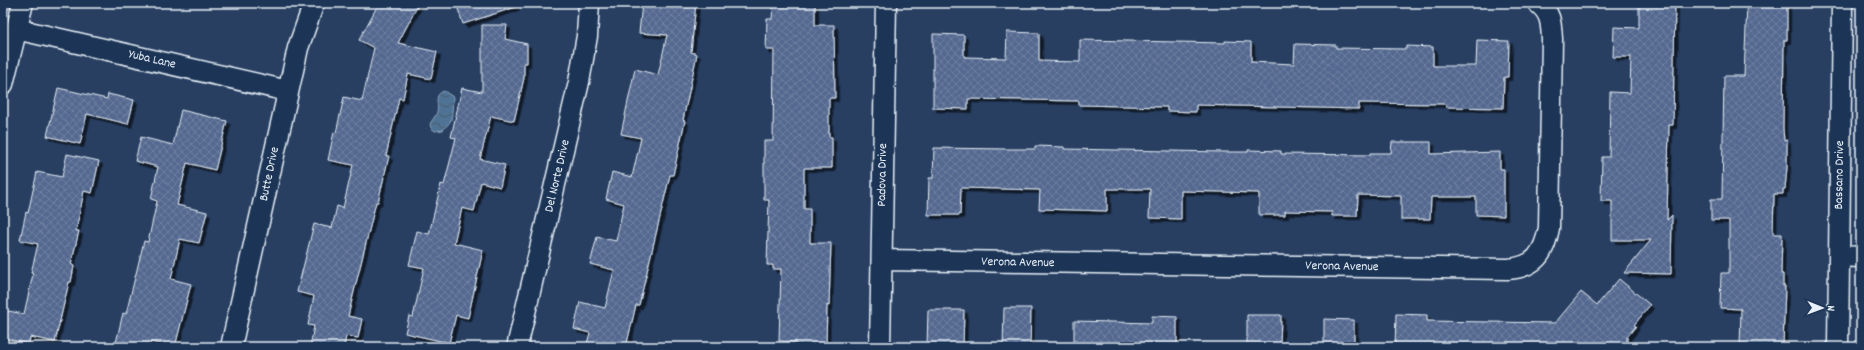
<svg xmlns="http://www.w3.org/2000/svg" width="1864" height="350" viewBox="0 0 1864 350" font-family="Dekko,sans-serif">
	<defs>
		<pattern id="water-waves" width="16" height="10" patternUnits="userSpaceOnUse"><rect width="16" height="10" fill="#507394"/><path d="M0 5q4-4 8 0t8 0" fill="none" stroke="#4a5b6b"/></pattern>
		<pattern id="building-cross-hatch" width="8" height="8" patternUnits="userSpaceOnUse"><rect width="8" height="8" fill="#556990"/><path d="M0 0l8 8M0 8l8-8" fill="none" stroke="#6d7fa0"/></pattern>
		<filter id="shadow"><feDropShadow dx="3.5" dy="3.5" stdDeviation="0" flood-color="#0009"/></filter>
	</defs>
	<rect width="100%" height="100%" fill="#283f62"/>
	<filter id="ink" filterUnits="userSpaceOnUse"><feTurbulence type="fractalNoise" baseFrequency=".025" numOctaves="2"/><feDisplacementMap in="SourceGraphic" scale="8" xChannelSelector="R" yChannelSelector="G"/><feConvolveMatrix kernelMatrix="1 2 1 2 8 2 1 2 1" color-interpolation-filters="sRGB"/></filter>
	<g filter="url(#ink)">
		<path fill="url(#water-waves)" stroke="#8da5bc" d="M444,91L453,97C453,99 452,118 451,120C450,123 445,127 443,130L435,131L431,128L430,124C432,120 436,116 437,112C439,103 433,95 444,91Z"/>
		<path fill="url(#building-cross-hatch)" stroke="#e8f1f8" filter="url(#shadow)" d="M379,3H419L398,43L437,52L431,79L408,74L403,99L399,98L386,156H389L378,202H376L348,316L362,319L358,338L346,336L344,347H310L314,326L308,325L314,296L297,292L314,224L332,228L337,206L343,208L353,165L328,160L334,132L336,133L344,97L362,101L374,48L359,40Z
			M456,3H515L516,7L463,24Z
			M642,3H696L691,52L697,54L683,120L685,121L673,175H670L639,305H636L626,347H586L590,333L574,329L580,302L605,308L614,270L590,264L597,237L616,241L624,204L606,199L612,172L632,177L641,138L621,134L635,69L658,75L667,35L639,33Z
			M773,3H815V25H834L835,98H829V137H832V168H804V209H810V243H831L829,306L827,305L826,346L796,345V342L779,341L781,269H773V265H767L769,200H764V141H773L774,50H766L767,19H772Z
			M1639,3H1675L1673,125H1669L1667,220L1672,215L1671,274L1624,273L1651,240H1612V201H1601L1602,157H1609L1610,92L1630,93L1631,57H1613L1614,27L1639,28Z
			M1747,3H1787V40H1784L1783,128L1784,141L1787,140V167L1785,189H1783V194H1774L1773,234H1782L1781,274H1783V286H1785L1783,347H1740L1741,309L1720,308L1721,273H1729V220H1711V199H1722L1724,76H1744Z
			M482,25H507L505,39L527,44V63H524V78L514,121L491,116L480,159L505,165L500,187L481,182L474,211L462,208L454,243L483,250L468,318L456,315L449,343L405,333L409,316L413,317L424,268L409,265L417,231L429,234L441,184L444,185L456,138L451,137L462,88L482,92Z
			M1007,32L1039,33V61L1080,62V40L1225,43V41L1251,42V62L1294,64L1295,44L1336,45V48L1406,49V46L1433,47V66H1476L1477,40L1509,41L1508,77H1504L1503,108L1446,107V104L1359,103V109L1196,105V112L1167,111V107L1079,105V101L968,99V109L933,108V34L964,35V57L1006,58Z
			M58,88L107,99L108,94L134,100L128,124L87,114L80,144L47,136Z
			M181,110L227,121L215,170L187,163L177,205L207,212L199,243L180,239L171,279L191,284L175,347L151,342L149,347H115L123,313L126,314L144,241L148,242L157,201L151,199L158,167L135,161L141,137L173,145Z
			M1392,142H1431V154L1500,152V169H1504V216L1476,215V197H1431L1430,219H1401V196L1358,195L1357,216H1332V212L1285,211V215H1259V193L1181,191V219L1149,218L1150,189H1107V211L1039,209L1040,190L961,188L960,215H928L929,178H933L934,148L1007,149H1035V146L1064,147V149L1224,152H1248V150L1281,151V154L1370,155V153H1391Z
			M67,154L99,161L92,193L84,191L76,231H79L71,264L74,266L71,282H69L55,342L30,337L29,344L3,338V310L24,314L33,274L31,273L38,244L20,240L26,212L28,213L37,172L62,177Z
			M1619,279L1650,305L1634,325L1636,326L1627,337V347H1395L1396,314L1427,315V321L1555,323L1581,292L1597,305Z
			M1004,308H1031L1030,347H1003Z
			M928,310H964L963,347H927Z
			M1247,315H1281L1280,347H1247Z
			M1152,316L1177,317V347H1074V321L1152,323Z
			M1324,319L1354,320V347H1324Z"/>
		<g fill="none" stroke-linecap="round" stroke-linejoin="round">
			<g stroke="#e8f1f8" stroke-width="23">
				<path id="street" d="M16,29L288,91
					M3,84L23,3
					M1839,256L1861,257
					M882,260L1508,269C1535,267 1544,254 1549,228L1552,39C1551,23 1551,13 1538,3
					M231,347L298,48L314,3
					M517,347L579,82L587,36L589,3
					M880,347L886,3
					M1838,347L1842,3"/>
			</g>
			<use href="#street" stroke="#1d3557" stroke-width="20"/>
		</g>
	</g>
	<g text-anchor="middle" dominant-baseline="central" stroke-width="3" stroke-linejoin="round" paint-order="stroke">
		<g font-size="13" fill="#e8f1f8" stroke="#1d3557">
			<text transform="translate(152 60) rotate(13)">Yuba Lane</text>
			<text transform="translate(270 174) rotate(-78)">Butte Drive</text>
			<text transform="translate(883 175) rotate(-89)">Padova Drive</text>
			<text transform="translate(1840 175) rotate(-89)">Bassano Drive</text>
			<text transform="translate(558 176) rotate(-77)">Del Norte Drive</text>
			<text transform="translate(1018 263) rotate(1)">Verona Avenue</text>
			<text transform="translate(1342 267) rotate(1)">Verona Avenue</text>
		</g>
	</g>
	<rect width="1864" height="350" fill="none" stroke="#1d3557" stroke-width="16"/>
	<rect x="8" y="8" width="1848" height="334" fill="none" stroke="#e8f1f8" stroke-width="1.5" filter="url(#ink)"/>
	<g transform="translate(1822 308) rotate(91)" stroke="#1d3557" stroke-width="3" paint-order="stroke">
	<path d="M0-3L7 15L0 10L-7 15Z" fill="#e8f1f8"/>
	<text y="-6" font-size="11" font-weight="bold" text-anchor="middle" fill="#e8f1f8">N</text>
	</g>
</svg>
